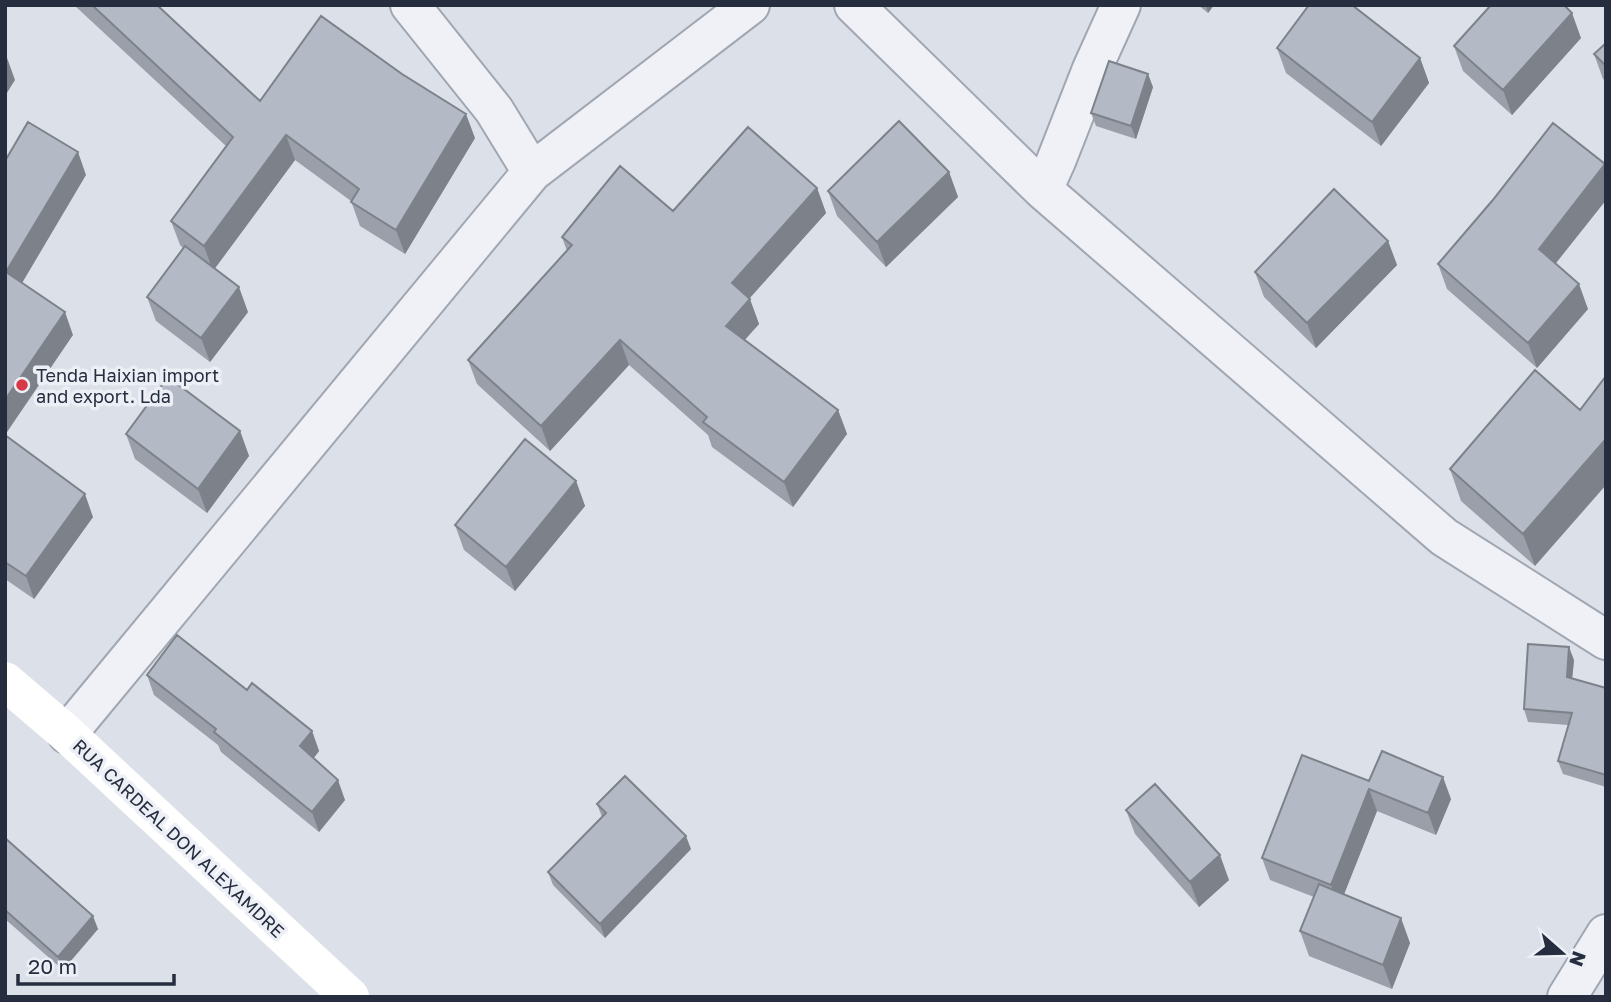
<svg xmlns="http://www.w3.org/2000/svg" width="1611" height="1002" viewBox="0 0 1611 1002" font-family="'Golos Text',sans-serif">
	<rect width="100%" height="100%" fill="#dce0e8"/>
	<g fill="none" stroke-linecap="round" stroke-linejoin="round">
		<g stroke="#a1a7b2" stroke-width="42">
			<path id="minor" d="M854,5L1043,190
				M1121,5L1092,69L1056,161L1043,190L1444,537L1606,640
				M532,172L750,5
				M67,734L532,172L494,110L410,5
				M1567,997L1606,934"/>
		</g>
		<use href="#minor" stroke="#eff1f6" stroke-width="38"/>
		<path stroke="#fff" stroke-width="38" d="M5,681L67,734L350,997"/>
	</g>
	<path fill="#9a9fa9" d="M74,5H157L260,101L475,138L405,254L360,226L351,201L295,160L215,268L248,312L210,362L156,321L147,297L183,248L180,245L171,221L226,146Z
		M1198,5H1214L1208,13Z
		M1581,38L1512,115L1463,71L1454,46Z
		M1606,43V81L1603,79L1594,54Z
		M1277,48L1420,58L1429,83L1381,146L1286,73Z
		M1153,87L1136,139L1096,126L1091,113Z
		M949,172L958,197L886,267L837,216L828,191Z
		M817,188L826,213L749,298L759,324L744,340L838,410L847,434L793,507L712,447L708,435L629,365L550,451L477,384L468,360L567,251L562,237L673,211Z
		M1606,200L1556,263L1588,309L1537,368L1447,289L1438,264Z
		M1388,241L1397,265L1316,348L1264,297L1255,272Z
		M1535,370V566L1461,501L1450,469Z
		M240,431L249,456L207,513L135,459L126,434Z
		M5,435L93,517L34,599L5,579Z
		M576,481L585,506L515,591L464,550L455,525Z
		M1574,660L1572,678L1606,688V787L1563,774L1558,761L1568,725L1528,722L1524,709Z
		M147,675L247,690L312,731L319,751L314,758L345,800L319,832L221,752L218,745L154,695Z
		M1369,781L1451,799L1436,835L1377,811L1344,894L1410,943L1392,989L1309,956L1300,931L1314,897L1270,880L1262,858Z
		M597,804L691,849L605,938L553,885L548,872L602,817Z
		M1126,810L1229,880L1199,907L1135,834Z
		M5,838L98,929L63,970L5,919Z"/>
	<path fill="#7d828a" d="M1206,5H1214L1208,13Z
		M1572,13L1581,38L1512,115L1503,90Z
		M6,55L15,80L5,96V56Z
		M1420,58L1429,83L1381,146L1372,122Z
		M1148,74L1153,87L1136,139L1131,126Z
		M466,114L475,138L405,254L396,230Z
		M286,135L295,160L213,271L204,246Z
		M78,152L86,175L15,295L6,272Z
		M1605,164L1606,200L1548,273L1539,249Z
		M949,172L958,197L886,267L877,242Z
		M817,188L826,213L741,308L732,283Z
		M1388,241L1397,265L1316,348L1307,323Z
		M1579,284L1588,309L1537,368L1528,343Z
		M239,287L248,312L210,362L201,338Z
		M750,299L759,324L735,351L726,326Z
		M65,312L73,335L5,435V400Z
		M620,340L629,365L550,451L541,426Z
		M838,410L847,434L793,507L784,482Z
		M240,431L249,456L207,513L198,489Z
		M1606,439V485L1535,566L1523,534Z
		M576,481L585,506L515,591L506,567Z
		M85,494L93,517L34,599L26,576Z
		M1569,647L1574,660L1571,690L1567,677Z
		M312,731L319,751L307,766L300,746Z
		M1443,777L1451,799L1436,835L1428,813Z
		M338,780L345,800L319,832L312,812Z
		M1369,789L1377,811L1339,907L1331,885Z
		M686,836L691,849L605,938L600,924Z
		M1220,855L1229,880L1199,907L1190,882Z
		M93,916L98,929L63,970L58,957Z
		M1401,918L1410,943L1392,989L1383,965Z"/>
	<path fill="#b3b9c5" stroke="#7d828a" stroke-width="2" d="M92,5H157L260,101L321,16L402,74L466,114L396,230L351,202L359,189L286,135L204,246L171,221L233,137Z
		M1309,5H1352L1420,58L1372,122L1277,48Z
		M1491,5H1564L1572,13L1503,90L1454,46Z
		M1606,43V66L1594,54Z
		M1109,61L1148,74L1131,126L1091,113Z
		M899,121L949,172L877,242L828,191Z
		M28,122L78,152L6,272L65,312L5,400V161Z
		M1553,123L1605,164L1539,249L1579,284L1528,343L1438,264L1492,201Z
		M748,127L817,188L732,283L750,299L726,326L838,410L784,482L703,422L707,417L620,340L541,426L468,360L572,245L562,237L620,166L673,211Z
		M1334,189L1388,241L1307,323L1255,272Z
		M185,246L239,287L201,338L147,297Z
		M1535,370L1580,410L1606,376V439L1523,534L1450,469Z
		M168,377L240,431L198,489L126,434Z
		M5,435L85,494L26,576L5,562Z
		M525,439L576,481L506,567L455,525Z
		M177,635L247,690L252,683L312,731L300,746L338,780L312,812L214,732L216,729L147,675Z
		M1528,644L1569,647L1567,677L1606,688V775L1558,761L1572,713L1524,709Z
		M1382,751L1443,777L1428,813L1369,789L1331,885L1262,858L1302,755L1369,781Z
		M625,776L686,836L600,924L548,872L606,813L597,804Z
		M1155,784L1220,855L1190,882L1126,810Z
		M5,838L93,916L58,957L5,910Z
		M1319,884L1401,918L1383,965L1300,931Z"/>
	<circle fill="#d63848" stroke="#eceff5" stroke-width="2.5" cx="22" cy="385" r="7"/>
	<g text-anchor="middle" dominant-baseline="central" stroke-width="7" stroke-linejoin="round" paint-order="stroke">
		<g font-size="18" fill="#252d3f" stroke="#eceff5" text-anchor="start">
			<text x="36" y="375">Tenda Haixian import<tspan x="36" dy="21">and export. Lda</tspan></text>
		</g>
		<g font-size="18" fill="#252d3f" stroke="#eceff5">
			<text transform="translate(179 838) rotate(43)">RUA CARDEAL DON ALEXAMDRE</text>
		</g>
	</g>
	<rect width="1611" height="1002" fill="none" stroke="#252d3f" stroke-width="14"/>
	<g transform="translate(1562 953) rotate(110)" stroke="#eceff5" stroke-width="5" paint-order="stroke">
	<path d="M0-5L12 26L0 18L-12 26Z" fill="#252d3f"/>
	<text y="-10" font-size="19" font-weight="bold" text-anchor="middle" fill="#252d3f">N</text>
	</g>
	<path d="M18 974v10h156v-10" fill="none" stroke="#252d3f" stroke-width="3.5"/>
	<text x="28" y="974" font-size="21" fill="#252d3f" stroke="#eceff5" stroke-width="5" paint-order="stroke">20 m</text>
</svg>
